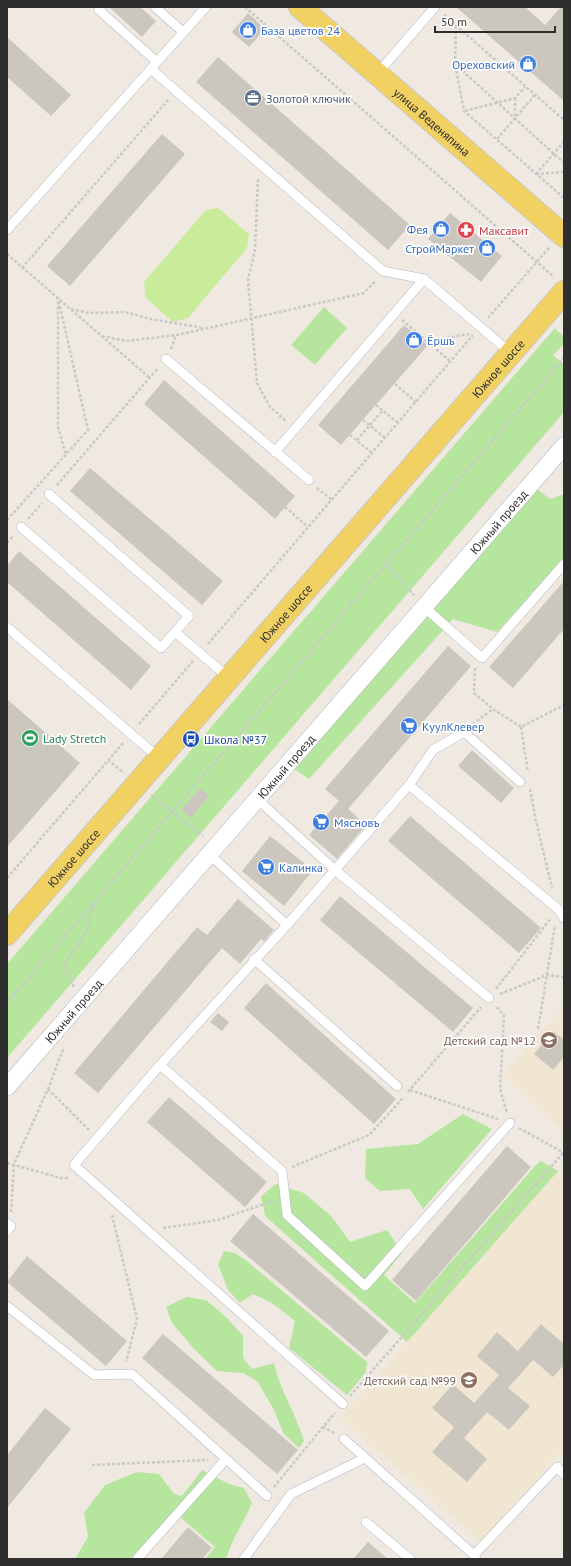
<svg xmlns="http://www.w3.org/2000/svg" width="571" height="1566" viewBox="0 0 571 1566" font-family="'PT Sans',sans-serif">
	<rect width="100%" height="100%" fill="#efe9e1"/>
	<path fill="#f0e6d1" d="M564,1006V1132L503,1075Z
		M558,1171L564,1177V1448L481,1542L340,1418Z"/>
	<path fill="#b6e59e" d="M324,307L347,328L315,365L291,345Z
		M555,328L564,337V344L553,355L564,365V412L7,1058V964Z
		M533,486L550,499L564,494V558L497,632L453,619L309,779L288,765Z
		M463,1114L492,1129L423,1209L410,1189L380,1191L365,1178L366,1149L418,1144Z
		M541,1161L558,1171L407,1342L265,1216L261,1196L276,1184L304,1193L331,1216L350,1242L387,1230L402,1253L384,1275L415,1303L536,1165Z
		M224,1251L235,1253L248,1262L367,1362L366,1372L347,1395L289,1348L295,1321L272,1303L253,1294L240,1303L228,1290L218,1264Z
		M187,1297L206,1300L227,1318L243,1336V1358L252,1369L274,1363C280,1390 296,1414 304,1441L299,1448L284,1434L273,1408L257,1381L243,1373L217,1371L194,1349L172,1323L166,1307Z
		M202,1470L229,1484L244,1488L252,1503C244,1522 232,1539 226,1559H205L215,1547L174,1512L131,1559H75L88,1537L84,1513L105,1485L137,1472L159,1474L174,1494L182,1496Z"/>
	<path fill="#c9ec9a" d="M218,208L249,234L247,248L188,318L173,322L146,298L144,282L206,210Z"/>
	<path fill="#cbc7bf" d="M109,7H140L156,21L142,37Z
		M456,7H525L545,25L561,7H564V101Z
		M248,13L265,29L249,47L232,32Z
		M7,37L71,95L51,116L7,77Z
		M218,57L410,225L388,250L196,82Z
		M162,134L185,154L70,286L47,266Z
		M450,213L502,256L481,282L428,239Z
		M404,325L428,345L341,445L318,425Z
		M164,380L295,496L275,519L144,404Z
		M90,468L223,581L202,605L70,491Z
		M19,551L151,666L131,690L7,582V566Z
		M564,581V629L513,688L489,667Z
		M448,646L471,666L348,809L366,825L337,859L309,835L339,801L325,789Z
		M7,699L80,763L7,847Z
		M472,750L514,788L501,803L458,766Z
		M200,788L209,796L191,818L181,810Z
		M410,816L541,928L519,953L388,841Z
		M270,836L313,870L284,906L242,871Z
		M340,896L473,1008L453,1032L320,920Z
		M238,899L274,930L264,942L261,939L240,964L222,948L98,1093L74,1073L197,927L207,935Z
		M266,983L396,1099L374,1124L244,1008Z
		M218,1013L229,1022L222,1031L210,1022Z
		M553,1031L564,1040V1057L553,1070L534,1054Z
		M169,1097L267,1182L245,1207L147,1122Z
		M507,1146L531,1167L416,1301L392,1280Z
		M253,1214L389,1331L366,1357L230,1241Z
		M27,1256L127,1341L106,1366L7,1282Z
		M541,1324L564,1344V1365L553,1377L533,1360L508,1388L530,1406L509,1430L487,1412L464,1438L487,1459L467,1482L432,1452L454,1427L432,1408L453,1384L474,1403L499,1375L477,1356L497,1332L518,1351Z
		M163,1334L298,1450L277,1474L142,1358Z
		M45,1408L71,1429L7,1508V1455Z
		M188,1527L212,1548L202,1559H161Z
		M368,1542L388,1559H353Z"/>
	<g fill="none" stroke-linecap="round" stroke-linejoin="round">
		<g stroke="#b4b7c1" stroke-width="10">
			<path id="lane" d="M101,7L99,10L157,62
				M155,7L183,32
				M151,69L383,271L424,279
				M377,74L435,7
				M7,230L206,7
				M166,359L309,480
				M275,452L424,279L511,353
				M21,527L161,648L189,616L49,494
				M424,607L482,658L564,564
				M7,627L159,758
				M175,632L228,677
				M409,785L433,750L464,732L520,782
				M257,799L335,870L489,998
				M209,854L287,925L409,785L558,909L564,918
				M287,925L160,1065L74,1165L343,1404
				M254,959L397,1086
				M160,1065L282,1171L287,1215L365,1286L510,1123
				M7,1223L11,1226L7,1231
				M7,1306L94,1375L132,1374L267,1496
				M344,1439L474,1555L476,1559
				M366,1522L410,1559
				M474,1555L557,1467L564,1474
				M137,1559L226,1459
				M244,1559L291,1494L365,1458"/>
		</g>
		<g stroke="#b4b7c1" stroke-width="18">
			<g id="street">
				<path id="s1" d="M7,1087L564,446"/>
			</g>
		</g>
		<g stroke="#c9c9c9" stroke-width="24">
			<g id="primary">
				<path id="s2" d="M300,7L564,236"/>
				<path id="s3" d="M7,934L564,292"/>
			</g>
		</g>
		<path stroke="#c9c9c9" stroke-width="2.5" stroke-dasharray="3 2" stroke-linecap="butt" d="M245,7L553,276
			M444,15L564,120
			M456,26L455,64L464,111L564,198
			M455,64L564,163
			M515,98V118
			M465,111L515,98L525,87
			M497,139L535,95
			M536,174L564,142
			M536,174L564,172
			M258,179L255,250L248,280L257,383L270,407L287,422
			M7,254L150,378
			M22,268L169,99
			M71,309L89,313L125,312L150,319L204,328
			M488,318L549,248
			M402,320L451,362
			M102,336L126,341L177,335L364,293L376,280
			M427,341L469,334
			M171,349L176,335
			M395,384L416,402
			M376,405L398,423
			M363,420L385,438
			M350,435L372,453
			M357,440L383,410
			M57,485L158,368
			M317,488L332,500
			M285,507L308,527
			M28,519L42,503
			M7,520L88,430L58,298V427L66,455
			M7,543L13,536
			M386,564L414,595
			M208,644L473,335
			M475,668L474,693L493,709
			M139,724L193,661
			M473,724L493,709L521,727L564,705
			M521,727L528,772
			M108,760L124,773
			M530,789L536,821L552,888
			M151,795L203,836
			M7,878L124,742
			M74,987L64,965L86,932L94,904
			M496,989L551,918
			M500,994L547,975L564,977
			M7,1003L564,358
			M497,1007L504,1016L500,1089L507,1113
			M538,1029L555,925
			M48,1089L89,1130
			M410,1090L498,1119
			M408,1092L481,1007
			M519,1128L564,1153
			M7,1163L61,1178H70
			M292,1167L369,1135L404,1097
			M11,1212L14,1164L48,1089L64,1047
			M112,1215L137,1319L126,1362
			M163,1228L218,1220L273,1201
			M350,1396L563,1153
			M334,1433L323,1427L335,1413
			M92,1465L208,1460
			M274,1487L323,1427"/>
		<use href="#lane" stroke="#fff" stroke-width="9"/>
		<use href="#street" stroke="#fff" stroke-width="17"/>
		<use href="#primary" stroke="#f2d163" stroke-width="22"/>
	</g>
	<defs>
		<g id="shop-disc" transform="scale(0.9)"><circle r="9.5" fill="#3f7fe0" stroke="#fff"/><path d="M-5-2.5h2.3a2.7 3.5 0 0 1 5.4 0H5L5.5 6h-11ZM-1.5-2.5h3a1.5 2.3 0 0 0-3 0Z" fill="#fff"/></g>
		<g id="office-disc" transform="scale(0.9)"><circle r="9.5" fill="#5c6f8a" stroke="#fff"/><path d="M-6-3h4V-5.5h4V-3h4V5H-6ZM-1-4.5V-3h2v-1.5ZM-6 0V1H6V0Z" fill="#fff"/></g>
		<g id="pharmacy-disc" transform="scale(0.9)"><circle r="9.5" fill="#e0444e" stroke="#fff"/><path d="M-2-6h4v4h4v4h-4v4h-4v-4h-4v-4h4Z" fill="#fff"/></g>
		<g id="supermarket-disc" transform="scale(0.9)"><circle r="9.5" fill="#3f7fe0" stroke="#fff"/><path d="M-6-5.5h2.5l.6 2H6L4.5 2H-2.5L-4.4-4H-6ZM-1.5 3.2a1.3 1.3 0 1 0 .1 0ZM3 3.2a1.3 1.3 0 1 0 .1 0Z" fill="#fff"/></g>
		<g id="stadium-disc" transform="scale(0.9)"><circle r="9.5" fill="#2e9e5b" stroke="#fff"/><path d="M0-5a6.5 5 0 1 0 0 10a6.5 5 0 1 0 0-10ZM-3.5-1.8h7v3.6h-7Z" fill="#fff"/></g>
		<g id="bus-disc" transform="scale(0.9)"><circle r="9.5" fill="#1a4fb4" stroke="#fff"/><path d="M-5-6H5V4H4V6H2V4H-2V6H-4V4H-5ZM-3.5-4V0h7V-4ZM-3.5 1.2v1.5H-2V1.2ZM2 1.2v1.5H3.5V1.2Z" fill="#fff"/></g>
		<g id="school-disc" transform="scale(0.9)"><circle r="9.5" fill="#8d6e63" stroke="#fff"/><path d="M0-5L7-2L0 1L-7-2ZM-4 1L0 2.5L4 1V4Q0 6-4 4Z" fill="#fff"/></g>
	</defs>
	<g fill-rule="evenodd">
		<use href="#shop-disc" x="248" y="30"/>
		<use href="#shop-disc" x="528" y="64"/>
		<use href="#office-disc" x="253" y="98"/>
		<use href="#shop-disc" x="441" y="229"/>
		<use href="#pharmacy-disc" x="466" y="230"/>
		<use href="#shop-disc" x="487" y="248"/>
		<use href="#shop-disc" x="414" y="340"/>
		<use href="#supermarket-disc" x="409" y="726"/>
		<use href="#stadium-disc" x="30" y="738"/>
		<use href="#bus-disc" x="191" y="739"/>
		<use href="#supermarket-disc" x="321" y="822"/>
		<use href="#supermarket-disc" x="266" y="867"/>
		<use href="#school-disc" x="549" y="1040"/>
		<use href="#school-disc" x="469" y="1380"/>
	</g>
	<g text-anchor="middle" dominant-baseline="central" stroke-width="3.5" stroke-linejoin="round" paint-order="stroke">
		<g font-size="12" fill="#366cbe" stroke="#fff" text-anchor="start">
			<text x="261" y="30">База цветов 24</text>
			<text x="515" y="64" text-anchor="end">Ореховский</text>
			<text x="428" y="229" text-anchor="end">Фея</text>
			<text x="474" y="248" text-anchor="end">СтройМаркет</text>
			<text x="427" y="340">Ёршъ</text>
			<text x="422" y="726">КуулКлевер</text>
			<text x="334" y="822">Мясновъ</text>
			<text x="279" y="867">Калинка</text>
		</g>
		<g font-size="12" fill="#4e5e75" stroke="#fff" text-anchor="start">
			<text x="266" y="98">Золотой ключик</text>
		</g>
		<g font-size="12" fill="#2e2e2e" stroke="#fff">
			<text stroke="none"><textPath href="#s2" startOffset="175">улица Веденяпина</textPath></text>
			<text stroke="none"><textPath href="#s3" startOffset="749">Южное шоссе</textPath></text>
			<text stroke="none"><textPath href="#s1" startOffset="749">Южный проезд</textPath></text>
			<text stroke="none"><textPath href="#s3" startOffset="425">Южное шоссе</textPath></text>
			<text stroke="none"><textPath href="#s1" startOffset="425">Южный проезд</textPath></text>
			<text stroke="none"><textPath href="#s3" startOffset="101">Южное шоссе</textPath></text>
			<text stroke="none"><textPath href="#s1" startOffset="101">Южный проезд</textPath></text>
		</g>
		<g font-size="12" fill="#be3a42" stroke="#fff" text-anchor="start">
			<text x="479" y="230">Максавит</text>
		</g>
		<g font-size="12" fill="#27864d" stroke="#fff" text-anchor="start">
			<text x="43" y="738">Lady Stretch</text>
		</g>
		<g font-size="12" fill="#164399" stroke="#fff" text-anchor="start">
			<text x="204" y="739">Школа №37</text>
		</g>
		<g font-size="12" fill="#785e54" stroke="#fff" text-anchor="end">
			<text x="536" y="1040">Детский сад №12</text>
			<text x="456" y="1380">Детский сад №99</text>
		</g>
	</g>
	<rect width="571" height="1566" fill="none" stroke="#2e2e2e" stroke-width="16"/>
	<path d="M435 26v6h120v-6" fill="none" stroke="#2e2e2e" stroke-width="2"/>
	<text x="441" y="26" font-size="12" fill="#2e2e2e" stroke="#ffffff" stroke-width="3" paint-order="stroke">50 m</text>
</svg>
